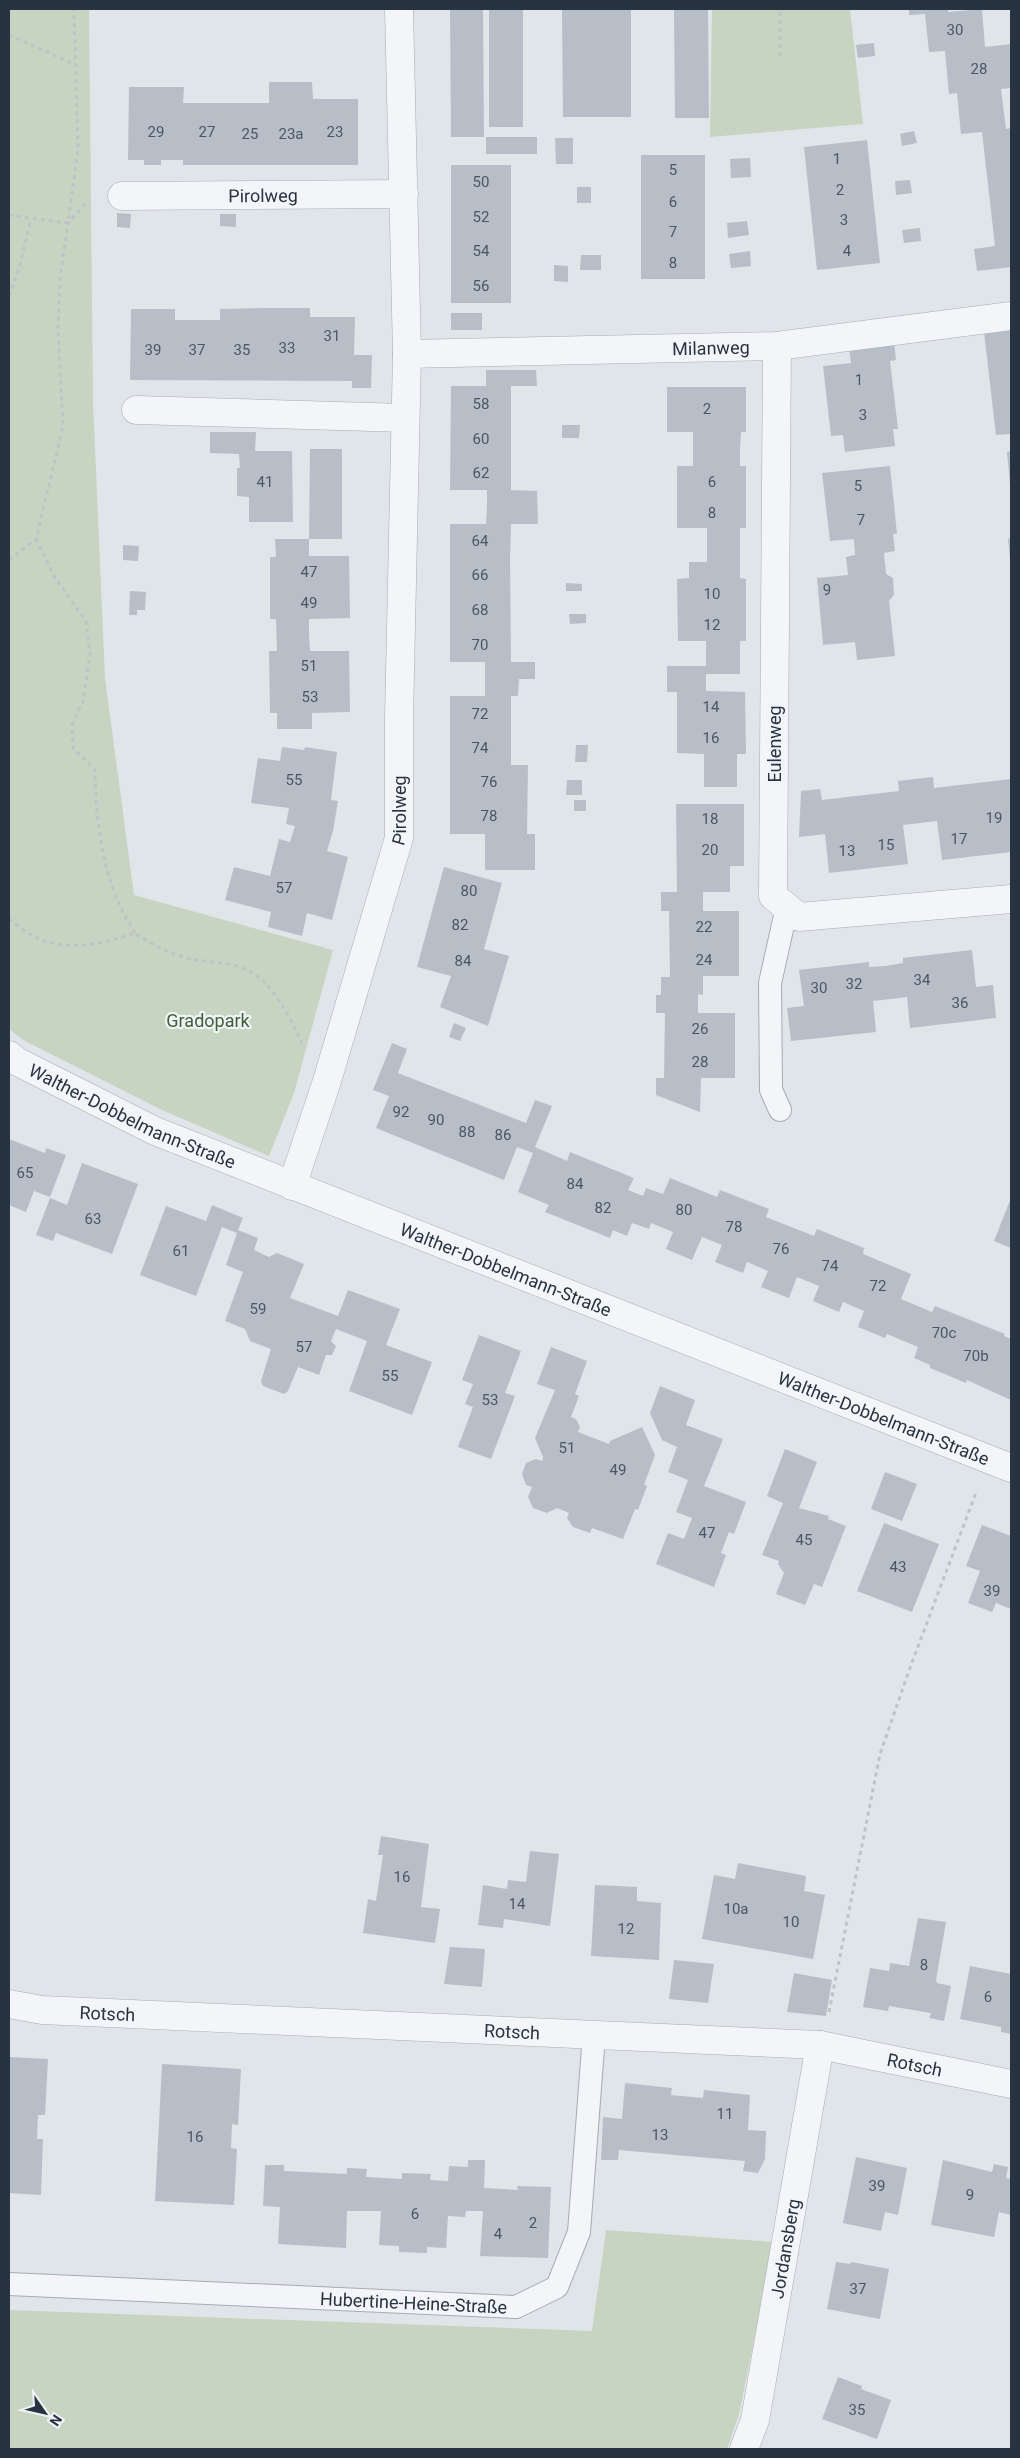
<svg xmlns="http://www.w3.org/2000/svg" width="1020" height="2458" viewBox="0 0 1020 2458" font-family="Roboto,sans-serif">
	<rect width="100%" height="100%" fill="#e0e5ea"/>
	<path fill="#c7d4c1" d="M9,9H89L93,401L105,678L134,895L333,950L294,1093L269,1156L162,1110L23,1040L9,1029Z
		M712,9H850L863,124L710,137Z
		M606,2230L774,2242L739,2414L727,2449H9V2310L592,2331Z"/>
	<path fill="#b7bec7" d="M450,9H483L484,137H451Z
		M489,9H523V127H489Z
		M562,9H631V117H563Z
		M674,9H708L709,118H675Z
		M909,9H948V12L982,9L985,47L1011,44V88L1001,89L1006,129L1011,128V267L977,271L974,249L995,246L982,132L961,134L957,93L949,94L945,51L929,52L925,14L909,15Z
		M874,43L875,56L858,58L856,45Z
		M269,82H312L313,99H358V165H183V160H161V165H144V160H128L129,87H184L183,103H269Z
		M914,131L917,143L902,146L900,134Z
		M486,137H537V154H486Z
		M555,138H573V164H556Z
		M867,140L880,263L817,270L804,147Z
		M641,155H705V279H641Z
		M750,158L751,177L731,178L730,159Z
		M451,165H511V303H451Z
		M910,180L912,193L896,195L895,181Z
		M577,187H591V203H577Z
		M117,213L131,214L130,228L117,227Z
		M220,214H236V227L220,226Z
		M747,221L749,235L728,238L727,223Z
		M920,228L921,241L904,243L902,230Z
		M750,251L751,266L731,268L729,254Z
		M581,255H601V270H580Z
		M554,265L568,266V282L554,281Z
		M265,308H310V317H355L354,355H372L371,388H352V381L130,380L131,309H175V320H220V309Z
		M451,313H482V330H451Z
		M1011,329V434L996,435L984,332Z
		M894,341L896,360L890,361L898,429H893L895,446L845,452L843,435L831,436L823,366L851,363L849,347Z
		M486,370H536L537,386H511V490L537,491L538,524H511L510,559L511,662H535V679H519L518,696H511V765H528L527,834H535V870H485V834H450V696H485V662H450V524H486L487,507V490H450L451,386H486Z
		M667,387H746V432H741L740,449V466H746V528H740V578L746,579V641H740V674H706V691L745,692L746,754H737V787H704V754L677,753V692H667V666H706V641H678L677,579L689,578V562H707V528H677V466H693V432H667Z
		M562,425H580L579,438H562Z
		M210,432H256L255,451H292L293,522H249V497L237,496V468H240L239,454L210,453Z
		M310,449H342V539H309Z
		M1011,451V483L1010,484L1007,452Z
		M890,466L897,534H893L895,551L884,553L886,574L893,578L894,595L889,601L895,656L857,660L855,642L823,645L817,578L848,575L846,557L855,555L854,539L830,541L822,473Z
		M1011,538V559H1010L1008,539Z
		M275,539H309V556H349L350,618L309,619V634L310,651H349L350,712L312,713V729H277V713H270L269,651H277L276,619H270V557H276Z
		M123,545L139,546L138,561L123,560Z
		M566,583L582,584V591H566Z
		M130,591L146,592L145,610H137V615H129Z
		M569,614H586V623L570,624Z
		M576,745H588L587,762H575Z
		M282,747L304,750L305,747L337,752L331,800L338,801L333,831L327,851L348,857L332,920L307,913L302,936L268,927L271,912L225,900L234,867L270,876L279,839L290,842L295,826L286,824L289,808L251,803L258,758L280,761Z
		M933,777L934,788L1011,779V852L942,860L937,821L903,825L908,864L829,873L825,834L799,837L801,791L820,789L822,800L899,791L898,781Z
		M567,780H582V795H566Z
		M574,800H586V811H574Z
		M676,804H744V866H730V892H703V911H739V976H703V995L698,994V1013H735V1078H701L700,1112L656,1095V1078H664L665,1013H656V995H661V977H670L669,911H661V892H677Z
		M444,867L502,883L484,949L509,956L488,1026L440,1007L451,976L417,967Z
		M972,950L976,987L993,985L996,1018L910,1028L907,997L873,1001L876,1032L791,1041L787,1008L804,1006L799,970L869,962V967L886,966L903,963V958Z
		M454,1023L466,1028L460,1041L449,1037Z
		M392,1043L407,1049L398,1073L526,1123L535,1100L552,1106L535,1147L567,1161L570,1152L634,1178L628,1190L643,1196L646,1188L663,1194L670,1178L717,1197L720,1190L769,1209L766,1217L814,1236L817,1229L864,1248L863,1254L911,1274L901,1299L932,1312L935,1306L1005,1334L1004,1336L1011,1339V1400L967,1380L966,1383L930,1368V1365L914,1358L918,1347L887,1334L885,1338L858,1327L864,1311L843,1302L839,1312L813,1301L819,1286L797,1277L789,1298L761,1287L768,1271L747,1262L743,1273L715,1262L722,1245L702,1237L692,1260L666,1249L673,1232L651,1223L649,1229L632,1223L627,1236L613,1230L610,1238L545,1212L549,1205L518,1192L533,1153L517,1147L504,1180L376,1128L389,1096L373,1090Z
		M9,1139L45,1153L46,1148L66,1155L50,1197L34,1191L26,1212L9,1205Z
		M82,1163L138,1184L112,1254L56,1233L53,1241L36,1235L50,1198L67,1205Z
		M1011,1198V1248L994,1241Z
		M212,1205L243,1218L238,1230L258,1238L254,1250L269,1257L277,1253L304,1264L290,1298L338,1316L348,1290L400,1309L386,1345L432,1362L412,1415L349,1391L367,1341L336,1329L331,1341L336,1346L332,1355H326L319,1375L298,1367L288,1391L284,1394L263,1386L261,1381L271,1349L250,1341L245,1329L225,1321L243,1272L226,1265L237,1233L222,1227L196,1296L140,1275L166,1206L206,1221Z
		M479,1335L521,1351L505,1393L515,1396L491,1459L458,1447L473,1407L465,1404L473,1384L462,1380Z
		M551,1347L587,1361L575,1394L579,1396L571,1417L576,1419L580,1427L578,1432L609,1444L610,1441L642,1427L655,1455L644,1485L647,1486L638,1510L635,1509L623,1539L592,1528L590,1533L573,1527L567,1518L569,1513L557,1508L547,1513L533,1508L528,1497L532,1487L526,1485L522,1474L526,1463L536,1459L542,1461L543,1457L535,1438L555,1390L537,1384Z
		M660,1386L695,1400L686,1425L723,1439L704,1486L746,1502L734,1534L729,1532L721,1553L726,1555L714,1587L656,1564L668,1533L684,1539L692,1518L676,1512L688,1480L668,1472L677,1447L662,1440L650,1413Z
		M785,1449L817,1462L799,1508L829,1516L828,1519L846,1526L822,1587L814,1584L805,1605L776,1594L784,1573L778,1564L779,1561L762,1555L783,1503L767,1496Z
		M885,1472L917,1484L902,1521L871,1509Z
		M884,1523L939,1544L912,1612L857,1591Z
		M982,1525L1011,1536V1609L996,1603L992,1612L968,1603L980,1571L966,1566Z
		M381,1836L429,1844L421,1907L440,1909L435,1943L363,1933L368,1899L376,1901L383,1855H378Z
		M530,1851L559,1854L550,1926L504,1919L503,1928L478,1925L483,1885L507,1889L508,1880L526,1882Z
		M738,1863L806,1876L804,1891L825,1895L813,1959L702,1939L714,1875L735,1879Z
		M595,1885L637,1887V1901L661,1903L659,1960L591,1956Z
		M918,1918L946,1922L936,1980L937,1983L951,1986L944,2021L929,2018L931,2013L889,2006L888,2011L863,2007L870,1968L889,1971L890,1963L909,1966Z
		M450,1947L485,1949L482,1987L444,1984Z
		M674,1960L714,1964L708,2003L669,1999Z
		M970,1966L1011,1974V2034L1001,2032V2027L960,2019Z
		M794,1973L832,1980L826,2016L787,2012Z
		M9,2057L48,2059L45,2115H38L37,2139H43L41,2195L9,2193Z
		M162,2064L241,2069L238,2125L232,2124L231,2148L237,2149L234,2205L155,2201Z
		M625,2083L672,2088L671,2095L703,2098L704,2090L750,2095L748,2130L766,2131L765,2159L758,2173L743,2171L745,2161L698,2157L619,2150L618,2160H601L603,2117L622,2119Z
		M856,2157L907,2168L898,2215L885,2212L881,2231L843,2223Z
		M468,2160H485L484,2188L518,2190L517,2186L551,2187L548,2258L480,2256L483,2211H466L465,2217L448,2216L446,2248L427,2247V2253L399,2252V2246L379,2245L381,2211H347L346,2248L278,2244L280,2207L263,2206L265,2165H284V2171L347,2174V2168L367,2169L366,2177L402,2179V2173L431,2174L430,2180L448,2181L449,2166L468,2167Z
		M943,2160L992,2172L994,2164L1008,2167L1006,2178L1011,2179V2215L999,2212L994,2237L931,2225Z
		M836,2262L850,2264L851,2262L889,2269L880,2319L827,2309Z
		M838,2377L862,2386L861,2389L891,2400L877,2439L822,2419Z"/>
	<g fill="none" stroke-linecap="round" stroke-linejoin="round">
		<g stroke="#a5acb4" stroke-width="24">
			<g id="lane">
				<path d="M780,1110L771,1090L770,983L787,907"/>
				<path id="s1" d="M9,2284L516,2307L557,2287L579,2232L594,2035"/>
			</g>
		</g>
		<g stroke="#a5acb4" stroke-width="29">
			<g id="street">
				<path id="s2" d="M122,196L404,194"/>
				<path d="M777,346L773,896L799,917L1011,899"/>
				<path id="s3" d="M407,354L777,346L1011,316"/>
				<path d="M136,410L405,418"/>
				<path id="s4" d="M9,1055L16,1061L155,1131L1011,1468"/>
				<path id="s5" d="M292,1186L327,1081L399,838V719L407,354L399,9"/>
				<path id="s6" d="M9,2004L42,2010L820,2045L1011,2084"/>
				<path id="s7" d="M744,2449L755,2420L820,2045"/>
			</g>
		</g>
		<path stroke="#bec3c9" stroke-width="3" stroke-dasharray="4 4" stroke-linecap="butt" d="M9,35L76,65
			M780,56V9
			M9,215L68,223L78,149L74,9
			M9,296L20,265L31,219
			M36,539L55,578L86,621L90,655L83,702L72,725L73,748L95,770C96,828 103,884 135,933
			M9,560L36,539L63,427L58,329L60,278L68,223L88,201
			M9,919C17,925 26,933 35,937C68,953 103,943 135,933C152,945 170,954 191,959C213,963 234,961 254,974C277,989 290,1019 302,1043
			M829,2012L880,1754L911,1665L977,1490"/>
		<use href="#lane" stroke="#f3f5f8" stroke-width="22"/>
		<use href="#street" stroke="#f3f5f8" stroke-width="28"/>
	</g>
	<g text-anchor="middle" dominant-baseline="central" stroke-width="4.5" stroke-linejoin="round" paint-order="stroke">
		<g font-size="15" fill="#4c5663">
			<text x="955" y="30">30</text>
			<text x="979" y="69">28</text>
			<text x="156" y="132">29</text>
			<text x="207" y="132">27</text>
			<text x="335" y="132">23</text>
			<text x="250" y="134">25</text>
			<text x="291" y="134">23a</text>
			<text x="837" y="159">1</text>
			<text x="673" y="170">5</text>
			<text x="481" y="182">50</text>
			<text x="840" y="190">2</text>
			<text x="673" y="202">6</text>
			<text x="481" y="217">52</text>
			<text x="844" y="220">3</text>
			<text x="673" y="232">7</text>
			<text x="481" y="251">54</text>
			<text x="847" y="251">4</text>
			<text x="673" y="263">8</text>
			<text x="481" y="286">56</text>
			<text x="332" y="336">31</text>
			<text x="287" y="348">33</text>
			<text x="153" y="350">39</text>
			<text x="197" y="350">37</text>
			<text x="242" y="350">35</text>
			<text x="859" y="380">1</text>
			<text x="481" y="404">58</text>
			<text x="707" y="409">2</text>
			<text x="863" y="415">3</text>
			<text x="481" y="439">60</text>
			<text x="481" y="473">62</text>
			<text x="265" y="482">41</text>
			<text x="712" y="482">6</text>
			<text x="858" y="486">5</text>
			<text x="712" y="513">8</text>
			<text x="861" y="520">7</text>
			<text x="480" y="541">64</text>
			<text x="309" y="572">47</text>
			<text x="480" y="575">66</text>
			<text x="827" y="590">9</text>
			<text x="712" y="594">10</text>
			<text x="309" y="603">49</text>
			<text x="480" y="610">68</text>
			<text x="712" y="625">12</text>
			<text x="480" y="645">70</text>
			<text x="309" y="666">51</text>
			<text x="310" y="697">53</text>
			<text x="711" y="707">14</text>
			<text x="480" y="714">72</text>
			<text x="711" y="738">16</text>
			<text x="480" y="748">74</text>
			<text x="294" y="780">55</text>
			<text x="489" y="782">76</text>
			<text x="489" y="816">78</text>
			<text x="994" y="818">19</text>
			<text x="710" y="819">18</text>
			<text x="959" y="839">17</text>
			<text x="886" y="845">15</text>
			<text x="710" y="850">20</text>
			<text x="847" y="851">13</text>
			<text x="284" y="888">57</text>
			<text x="469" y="891">80</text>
			<text x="460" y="925">82</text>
			<text x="704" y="927">22</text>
			<text x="704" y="960">24</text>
			<text x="463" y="961">84</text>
			<text x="922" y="980">34</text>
			<text x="854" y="984">32</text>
			<text x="819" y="988">30</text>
			<text x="960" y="1003">36</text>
			<text x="700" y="1029">26</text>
			<text x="700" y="1062">28</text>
			<text x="401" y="1112">92</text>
			<text x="436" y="1120">90</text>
			<text x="467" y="1132">88</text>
			<text x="503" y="1135">86</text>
			<text x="25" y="1173">65</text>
			<text x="575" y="1184">84</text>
			<text x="603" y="1208">82</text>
			<text x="684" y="1210">80</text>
			<text x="93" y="1219">63</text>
			<text x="734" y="1227">78</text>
			<text x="781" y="1249">76</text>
			<text x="181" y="1251">61</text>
			<text x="830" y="1266">74</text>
			<text x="878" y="1286">72</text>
			<text x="258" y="1309">59</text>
			<text x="944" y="1333">70c</text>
			<text x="304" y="1347">57</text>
			<text x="976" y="1356">70b</text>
			<text x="390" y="1376">55</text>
			<text x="490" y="1400">53</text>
			<text x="567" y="1448">51</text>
			<text x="618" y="1470">49</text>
			<text x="707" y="1533">47</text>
			<text x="804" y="1540">45</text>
			<text x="898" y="1567">43</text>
			<text x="992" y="1591">39</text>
			<text x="402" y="1877">16</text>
			<text x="517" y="1904">14</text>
			<text x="736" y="1909">10a</text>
			<text x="791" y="1922">10</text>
			<text x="626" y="1929">12</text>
			<text x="924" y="1965">8</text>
			<text x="988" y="1997">6</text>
			<text x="725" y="2114">11</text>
			<text x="660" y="2135">13</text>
			<text x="195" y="2137">16</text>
			<text x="877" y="2186">39</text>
			<text x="970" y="2195">9</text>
			<text x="415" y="2214">6</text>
			<text x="533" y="2223">2</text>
			<text x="498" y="2234">4</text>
			<text x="858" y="2289">37</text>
			<text x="857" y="2410">35</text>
		</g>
		<g font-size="18" fill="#283342" stroke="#f0f3f7">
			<text stroke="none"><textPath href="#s2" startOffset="141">Pirolweg</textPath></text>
			<text stroke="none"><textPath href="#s3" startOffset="304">Milanweg</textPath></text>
			<text transform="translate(774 744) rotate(-90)">Eulenweg</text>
			<text stroke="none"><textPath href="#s5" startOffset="392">Pirolweg</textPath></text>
			<text stroke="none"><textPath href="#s4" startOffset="138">Walther-Dobbelmann-Straße</textPath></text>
			<text stroke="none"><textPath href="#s4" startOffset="542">Walther-Dobbelmann-Straße</textPath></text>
			<text stroke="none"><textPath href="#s4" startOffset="948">Walther-Dobbelmann-Straße</textPath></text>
			<text stroke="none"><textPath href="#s6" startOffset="99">Rotsch</textPath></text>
			<text stroke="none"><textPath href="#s6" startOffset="504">Rotsch</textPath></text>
			<text stroke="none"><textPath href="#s6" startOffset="909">Rotsch</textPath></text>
			<text stroke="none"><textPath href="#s7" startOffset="205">Jordansberg</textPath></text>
			<text stroke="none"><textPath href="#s1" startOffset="405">Hubertine-Heine-Straße</textPath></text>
		</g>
		<g font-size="18" fill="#3e5f35" stroke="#f0f3f7">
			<text x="208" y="1020">Gradopark</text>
		</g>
	</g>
	<rect width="1020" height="2458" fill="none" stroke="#283342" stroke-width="20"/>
	<g transform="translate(45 2413) rotate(124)" stroke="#f0f3f7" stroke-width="4" paint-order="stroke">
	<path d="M0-4L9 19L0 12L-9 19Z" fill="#283342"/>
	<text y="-8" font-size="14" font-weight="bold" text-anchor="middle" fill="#283342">N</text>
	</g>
</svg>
